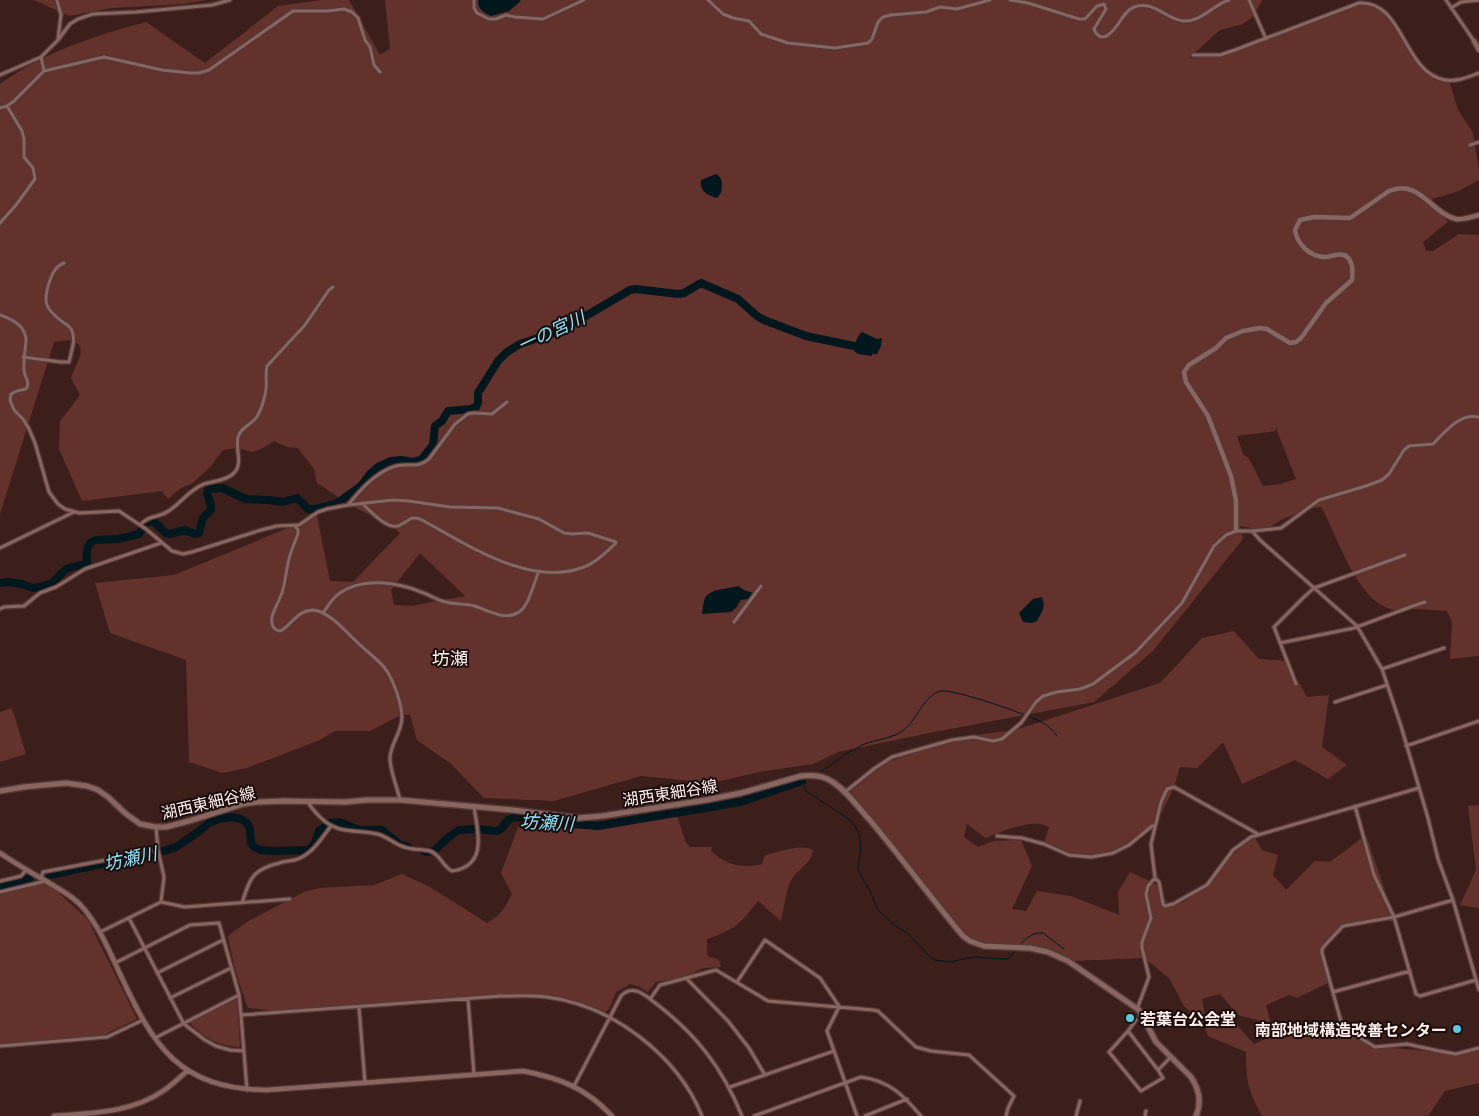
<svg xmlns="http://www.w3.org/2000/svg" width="1479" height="1116" viewBox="0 0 1479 1116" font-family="Barlow,'Noto Sans JP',sans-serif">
	<rect width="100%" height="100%" fill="#3c1f1b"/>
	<path fill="#63322c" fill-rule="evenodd" d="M34,0H207L183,4L112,8L69,16Z
		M321,0H349L380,55L390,49L385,0H1262L1254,16L1243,24L1220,30L1189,58L1220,55L1363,2L1379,5L1423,67L1449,80L1458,110L1473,133L1479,170V180L1459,191L1432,199L1448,222L1423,242L1426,251H1433L1459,234L1479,235V656L1450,659L1452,622L1447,611C1435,610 1422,609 1409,609C1404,609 1398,611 1394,610C1356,602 1338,536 1321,507L1314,508L1285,518L1264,530L1240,526L1243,539L1153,651L1094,702L934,732L838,752L813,764L759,772L712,783L641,776L554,801L484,798L451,764L417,740L410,715L403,714L370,731H335L320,740L247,768L222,773L189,762L186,660L110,633L95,583L174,575L317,516L330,581L353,582L400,533L394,528L398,527H393L350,505L317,483L314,469L298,448L287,447L274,441L265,447L253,452L236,448L223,450L211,466L193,483L181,488L168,499L162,491L82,501L59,449L60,421L80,395L71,378C73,372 79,360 80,355C84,337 64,340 54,342L0,514V84C43,53 95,35 146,22L205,63L278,6ZM1278,427L1277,431L1296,479L1281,484L1263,486L1249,459L1243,454L1237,436L1275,431ZM420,553L465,596L412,606L394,605L391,590Z
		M1234,631L1259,659L1287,661L1307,697L1329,695L1322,747L1347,765L1328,779L1295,760L1242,784L1223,742L1197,768L1180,767L1174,787L1155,826L1117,851L1081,857L1044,844L1049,827C1032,817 1003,832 985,838L967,824L964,837L978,847L994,841L1021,840L1032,866L1012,909L1026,911L1037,891L1071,896L1119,915L1118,892L1130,872L1160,886L1168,906L1184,902L1207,885L1222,864L1254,836L1262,850L1278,855L1273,875L1286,890L1315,861L1330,862L1366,835L1394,917L1345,925L1324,950L1330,982L1297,998L1289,995L1266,1005L1271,1024L1238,1015L1220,994L1202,999L1205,1017L1237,1025L1254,1044L1288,1029L1342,1025L1378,1047L1453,1053L1479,1049V1083L1445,1091L1428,1116H1262C1248,1090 1246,1082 1246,1052L1208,1036L1203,1023L1184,1006L1169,978L1144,958L1074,961L1048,952L1002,947L966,939L847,794L887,762L961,737L1015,730L1160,683L1202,638Z
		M12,708L26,754L0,762V712Z
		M1479,805V908L1460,905L1476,870L1468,806Z
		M671,815L677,816L686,843L690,847H712L711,851C725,865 743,869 762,864L765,855C779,852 802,843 813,850C811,864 799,868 792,879C786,888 784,910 781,921L758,901C739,925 736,929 707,939V956L719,960L721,967L703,968L693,973L678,978L656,982L648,992L640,987L630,984L616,992L609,1009L605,1012C582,999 539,996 512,996L318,1010L278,1011L248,1008C239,984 232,960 228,936L247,922L304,892L319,888L374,885L402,874L430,887L487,923C501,915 505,908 512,894L501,873L518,827L538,825L598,829L615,824L651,820Z
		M46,881L88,920L137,1019L95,1039L0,1047V892Z
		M237,998L240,1047C220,1046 203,1038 190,1023Z"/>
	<path fill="#00171d" d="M478,0H519L521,1L509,11L491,16C483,12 478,10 478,0Z
		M716,174C724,178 722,186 721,193L717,198C707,195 699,191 701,180Z
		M862,332L877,339L882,338L881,346L877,354H872V356L858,354L854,351C854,345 857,336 862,332Z
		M738,586L744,590L753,593L754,598L741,600L736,608L731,612L702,614C703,610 703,602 705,598C711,588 729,589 738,586Z
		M1042,597C1046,609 1042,611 1037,621L1032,623L1023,622L1019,613L1033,599Z"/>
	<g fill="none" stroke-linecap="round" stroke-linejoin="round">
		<path stroke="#00171d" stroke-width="1" d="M817,774C833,765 845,753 862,745C875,739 894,739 905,729C917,719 924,695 941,691C955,689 1029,715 1043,723C1049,726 1053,731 1057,736
			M811,777L802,781L807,792L849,819L854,824L859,834L861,847L858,867L861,876L869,889L878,910L895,926L906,932L913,939L930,957L935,960L950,962L974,957L1006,959L1009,958L1016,950
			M1020,945C1026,938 1033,932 1043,933L1064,949"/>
		<path stroke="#00171d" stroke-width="8" d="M0,583L9,582L22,584L33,588L40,587L52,583L66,569L87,563C84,533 99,541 118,539C125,538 132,535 139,534C143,528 144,521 153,521L166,533L169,534L185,530L195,534L199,533L203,518L211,510V505L207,493L209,489L222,488L246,499L268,500L283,502L297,498L308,509H316L336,504L361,486L371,473L378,467L391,461L401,460L413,462L421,460L433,445L435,426L442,421L448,411L471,409L476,407L478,403V393L498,361L507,352L520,344L562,330L630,290L636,289L678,294L684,293L701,283L738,299L757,316L764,320L806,336L854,346
			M424,851L428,852L435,850L450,836L459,830L475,829L497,831L501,829L508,820L516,817L557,823L598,826L740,802L802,781
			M50,875L167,850L176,847L198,832L209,823L218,819L232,817L241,819L247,823L250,829L251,843L254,847L260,850L273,851L308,850L314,845L319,831L330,823L339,822L359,830H382L399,844L408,847
			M0,886L29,879"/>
		<g stroke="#533a38" stroke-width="5.5">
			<path id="minor" d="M57,0L61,15L58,39
				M474,0V8L477,13L489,19H496L506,15L515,17L543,19L584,0
				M708,0L723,14L733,18L749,21L761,34L788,43L835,48L868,43L872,39L878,22L883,17L891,15L926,12L940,7L957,9L990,0
				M1010,0L1028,3L1079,19H1085L1097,6L1104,4L1106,9L1094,29C1096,35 1102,40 1108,35C1119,28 1122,12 1134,7C1155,0 1166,20 1184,21C1201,22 1213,5 1229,0
				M1249,0L1266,39
				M1446,0L1474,41
				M1451,8L1461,2L1479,0
				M1193,55H1220L1235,50L1359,3C1404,0 1403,73 1445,80C1457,82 1468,77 1479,73
				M41,57L44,71
				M0,75L41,57L58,40L70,24L78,19L93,14L136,12L212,5L230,0
				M0,108L7,106L14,101L44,71L104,57L162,70L190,73H199L209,70L293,11H327L344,9L352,12L358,18L365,40L370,47L374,65L380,72
				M1470,145L1479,142
				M0,223L16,205L35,179L33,168L24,157V139L22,131L7,106
				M0,315C12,319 27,327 26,342C25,352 23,360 24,370C24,378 31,381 26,389L17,391L11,394L10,400L14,410L23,419L29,429L35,443L49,492L58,504L65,509L79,513L119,511L146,529L172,551L183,554L192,552L261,530L277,526L299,525L318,512L327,509L348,505L393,500L409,501L450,507L498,508L539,519L564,533L572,534L588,533L616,542L615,544C606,552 596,563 584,567C529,588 467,544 420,519C411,516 409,520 402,524C390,533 371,512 362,503
				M23,357L61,362H69C71,352 76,340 72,331C71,327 67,325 64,323C45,309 42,303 50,280C53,272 56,266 64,263
				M348,505C360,490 376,472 396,466C409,463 418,469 429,459L455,424L468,414L474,413L492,414L507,402
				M140,525C150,514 160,518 170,510C182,502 189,490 204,484C213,481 225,481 233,474C244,464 235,450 238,437C241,426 253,425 258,415C262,407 265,397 266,389C267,381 265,374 267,366L305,325L329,290L333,287
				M295,526L298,530V534C294,544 290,553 288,563C286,573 285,583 282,593C279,601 274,609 272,617C271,621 272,625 274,628C285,641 295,604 318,611C333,616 345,631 356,641C365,650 376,658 384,667C393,678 405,710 401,724C399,735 389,748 390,760C391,773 397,787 400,800
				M1252,531L1260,540L1357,626L1382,669L1401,726L1428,818L1438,859L1453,900L1479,990
				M0,548L74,512
				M0,609L4,607L24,606L40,593L56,587L85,569L161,543
				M323,613C328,606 332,598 340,593C362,577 397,582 421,592C428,594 435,599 442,601C453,605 464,603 475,606C488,611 506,621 519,612C529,606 534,582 539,571
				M734,622L761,586
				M1280,643L1354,628L1413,606L1425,602
				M1382,669L1444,648
				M1296,684L1274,627L1304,597L1314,588L1405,555
				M1335,702L1387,685
				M1406,746L1479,721
				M845,792L875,768L892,757L952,740L974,737L993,741L1002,739L1021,723L1036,702L1043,696L1057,692L1080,689L1093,684L1136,652L1182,603L1214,546L1226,535L1236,531H1252L1281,528L1319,500L1366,486L1382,480L1389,474L1404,450L1409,446L1433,444C1445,432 1459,413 1479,417
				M308,802C311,808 315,812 320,817C338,835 354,829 377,834C387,836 394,844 404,847C412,850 422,849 430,851C440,854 443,867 452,871C488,866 478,832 474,807
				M1355,806L1374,875L1394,917L1416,994L1420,996L1476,980
				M156,827L158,850L164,877L161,902
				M1258,834L1174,787L1167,789L1161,802L1151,844L1155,878L1159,882L1163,904L1165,906L1173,904L1207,885L1233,850L1251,837L1419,788
				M997,836L1022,838L1044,844L1069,855L1091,857L1113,853L1129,845L1152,826H1155
				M41,878L43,872L158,850
				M0,881L21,876L26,870
				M0,892L46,881
				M1453,900L1394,917L1343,926L1326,944L1322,949V953L1342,1025L1346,1029L1375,1047L1407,1044L1439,1051L1456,1054L1479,1048
				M242,903C250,878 252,870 279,863C285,861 293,861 298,859C313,853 322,838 331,826
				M129,918L184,1024L205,1040L216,1046L230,1050L244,1051
				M100,932L161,902L185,907L290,899
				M115,963L190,925L219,923L239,995L241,1015L247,1090
				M157,973L223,940
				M687,979L728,1021L749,1048L765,1075
				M737,982L765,940L820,978L839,1006
				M1333,992L1410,971
				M170,998L231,968
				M468,999L474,1074
				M650,999L660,985L716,970L768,1001L873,1010L878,1011L916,1047L931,1051L969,1055L1014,1096L1008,1108L1006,1116
				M359,1007L365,1083
				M839,1007L827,1031L857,1116
				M1137,1009L1149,977L1142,948V942L1151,918L1146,894L1148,886L1155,878
				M241,1015L501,996C516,996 532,995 547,997C612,1005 678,1056 702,1116
				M1128,1031L1158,1070L1163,1078L1141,1091L1109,1052Z
				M1128,1031L1136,1020L1130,1014
				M155,1038L239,995
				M0,1046L107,1037L143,1020
				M1158,1070L1170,1058
				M574,1086L621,996C632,984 644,994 654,1002C696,1034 722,1067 742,1116
				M730,1087L834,1051
				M754,1116L861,1077C890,1081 903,1095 921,1116
				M865,1116L907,1099
				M1076,1116L1080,1101
				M1145,1116L1146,1111"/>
		</g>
		<g stroke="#533a38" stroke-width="7">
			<path id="tertiary" d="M1474,41L1479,50
				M1236,531V501L1231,476L1208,416L1186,382L1184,372L1189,365L1216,348L1226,338L1243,331L1260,328L1267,329L1290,343L1296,342L1301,338L1326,303L1352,280C1353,272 1353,258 1344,255C1338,253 1331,257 1325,257C1310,257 1297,244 1295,230L1300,220L1314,217L1350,218L1389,191C1419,178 1431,213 1456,219C1463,220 1472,217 1479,215
				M0,853C15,863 30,872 46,881C60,890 75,897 85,910C100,929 110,952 120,974C154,1047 179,1089 267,1090L523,1071C560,1078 586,1088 612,1116
				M54,1116C91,1113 131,1113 163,1091C172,1085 179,1078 187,1071"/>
		</g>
		<g stroke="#533a38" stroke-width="8">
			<path id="secondary" d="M0,791L24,787L66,783L87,786L98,790L108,797L125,813L140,824L156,827H166L189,821L243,804L258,802L283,801L345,802L367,800H400L513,810L578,818L602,816L706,800L741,793L801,776C812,775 822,775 831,781C846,790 857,806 869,819C901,857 931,898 963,936L970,941L984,946L1030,948L1048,952L1068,961L1139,1010L1156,1042L1191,1077C1199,1089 1202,1102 1196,1116"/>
		</g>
		<use href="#minor" stroke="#896560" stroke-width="3"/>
		<use href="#tertiary" stroke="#896560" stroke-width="4.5"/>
		<use href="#secondary" stroke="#896560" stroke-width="5"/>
	</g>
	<g fill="#58c9e3" stroke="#1a0d0b" stroke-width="2">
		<circle cx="1130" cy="1018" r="5"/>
		<circle cx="1457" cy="1029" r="5"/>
	</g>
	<g text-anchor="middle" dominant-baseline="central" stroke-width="4" stroke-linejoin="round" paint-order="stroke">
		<g font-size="16" fill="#ffeeeb" stroke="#1a0d0b">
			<text transform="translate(670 792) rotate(-9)">湖西東細谷線</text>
			<text transform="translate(208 802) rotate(-13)">湖西東細谷線</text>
		</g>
		<g font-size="16" font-weight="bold" fill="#ffeeeb" stroke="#1a0d0b" text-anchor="start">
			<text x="1140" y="1018">若葉台公会堂</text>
			<text x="1447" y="1029" text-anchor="end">南部地域構造改善センター</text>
		</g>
		<g font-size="18" font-style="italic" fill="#87e1f7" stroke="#1a0d0b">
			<text transform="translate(551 331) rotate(-25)">一の宮川</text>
			<text transform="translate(547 822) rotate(3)">坊瀬川</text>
			<text transform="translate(130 858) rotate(-12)">坊瀬川</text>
		</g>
		<g font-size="18" fill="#ffeeeb" stroke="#1a0d0b">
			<text x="450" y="658">坊瀬</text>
		</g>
	</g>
</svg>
